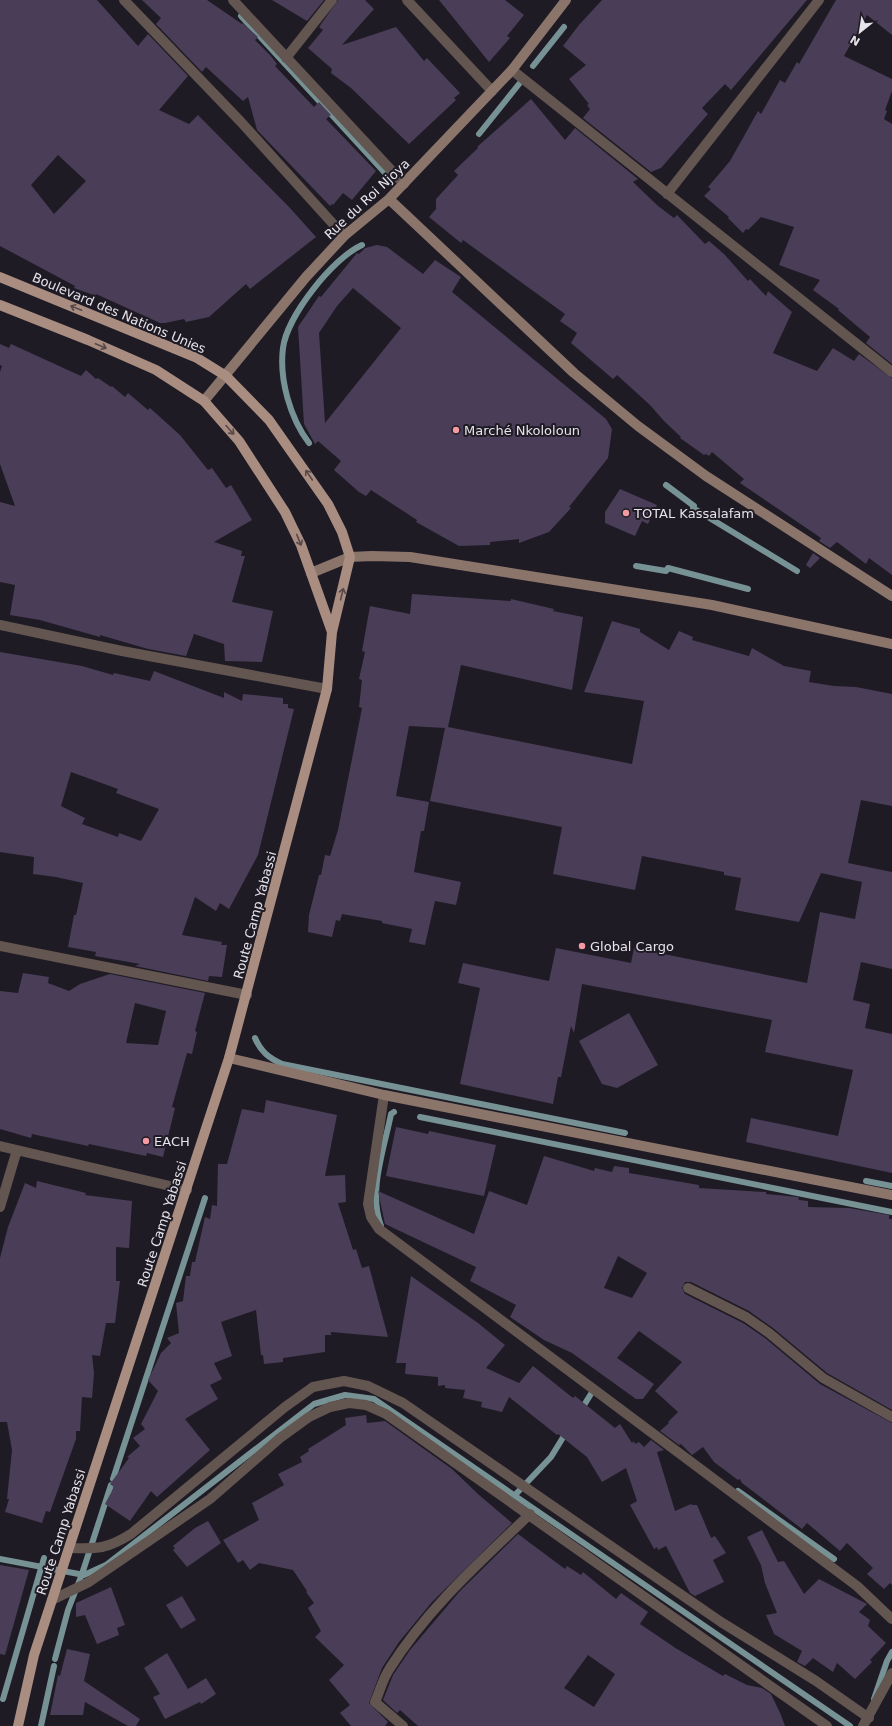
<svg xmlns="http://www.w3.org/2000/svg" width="892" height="1726" viewBox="0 0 892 1726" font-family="'DejaVu Sans',sans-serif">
	<rect width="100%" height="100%" fill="#1f1b25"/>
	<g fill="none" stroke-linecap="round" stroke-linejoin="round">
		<path stroke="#769295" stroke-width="6" d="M241,16L386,174
			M533,66L564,27
			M479,134L519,84
			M309,443C290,418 279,379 283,348C287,316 333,258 362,245
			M666,485L694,506L693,508L797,571
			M636,566L666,571L668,568L748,589
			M255,1038C261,1052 269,1058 282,1064L625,1133
			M420,1117L892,1212
			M866,1181L892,1186
			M381,1226C368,1191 384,1150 391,1114L394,1112
			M581,1410L594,1389
			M113,1479L205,1198
			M738,1491L834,1559
			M515,1495L551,1457L567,1431
			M0,1559L84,1575L106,1565L314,1404L345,1395L374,1399L850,1726
			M55,1659L68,1610L82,1574L111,1485
			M3,1699L44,1558
			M874,1699L887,1661L892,1652
			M41,1726L54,1666"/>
	</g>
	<path fill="#493d58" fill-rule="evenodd" d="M0,0H97L138,46L148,34L188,76L159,110L189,124L198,115L290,208L316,237L250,289L246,284L209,317L186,322L184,319L165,323H160L96,294V296L74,288L75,286L0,246ZM58,155L86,181L54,214L31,185Z
		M142,0H207L242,24L243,23L258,37L255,40L270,55L277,64L275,66L314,107L319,102L331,115L326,119L376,171L352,200L343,193L333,205L332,204L330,206L257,130L248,97L243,101L206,67L202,72L156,24L161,18Z
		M272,0H324L307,21Z
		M338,0H365L374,9L342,45L396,27L424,61L427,58L460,93L454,98L456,100L409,144L351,88L331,73L332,69L308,48L323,30L319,27Z
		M439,0H505L524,15L507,36L510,38L489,62Z
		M602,0H807L731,90L725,84L702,108L708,114L661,168L651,172L583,118L590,109L587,105L589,104L569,79L586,65L563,46L579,25Z
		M836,0H892V35L867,15L844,56L892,79V91L885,110L887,111L884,119L892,124V364L866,343L870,337L838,310L839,309L813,290L820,280L779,265L794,227L761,217L748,230L746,229L743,233L728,218L729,217L704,196L711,189L708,187L730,161L758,111L761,114L780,80L785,83L797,62L799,64Z
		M531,99L565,140L575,128L638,179L633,182L658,206L674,218L677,215L705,244L709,241L724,254L748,281L750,279L766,296L768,291L792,312L773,353L817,371L833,348L854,361L859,354L892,378V575L869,558L866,564L837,542L830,548L819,541L821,538L740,483L744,479L712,452L709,456L706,454L704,455L680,438L681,437L664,421L650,405L617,375L613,379L571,343L577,333L560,321L565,314L463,240L461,243L429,217L436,209V199L458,175L454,171L478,148L477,147Z
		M377,245L387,247L423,274L435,260L461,277L452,292L606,419L612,429L608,458L569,507L571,508L549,532L519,543V539L490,542V545L459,546L416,522L417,520L371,490L366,496L359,492L334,470L341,461L318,441L315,444L304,424L298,327L319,296L321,297L357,253L359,254L365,248ZM353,288L401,328L325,423L319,333L337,306Z
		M0,344L9,348L11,344L81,376L86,370L96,379L98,378L111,387L112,386L125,397L128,393L148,410L150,408L180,435L208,470L212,468L226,488L231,485L252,520L214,542L242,551L241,556H245L232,602L273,611L262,662L225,661L224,644L194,634L186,656L148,649L100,635V637L40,620L10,615L15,585L0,582V502L15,506L0,464V372L2,366L0,365Z
		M620,489L657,505L648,524L642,521L635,536L605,523V512Z
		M813,553L820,558L810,568L806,565Z
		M412,594L511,601V599L554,609L553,611L583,617L572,690L461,665L448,727L632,764L644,701L584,692L612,621L640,629V632L669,650L679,631L693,637L692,640L749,656L752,648L784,666L811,671L809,682L834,686L856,687L892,694V806L861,800L848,863L892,872V969L861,962L853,1000L870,1004L865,1028L892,1034V1173L746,1142L751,1118L838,1136L853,1070L765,1052L772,1020L582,984L574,1033L571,1026L561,1077H558L553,1104L460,1084L480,988L458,983L463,963L549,981L556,948L631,963L634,948L807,983L820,912L855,919L862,882L821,873L799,922L735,910L741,878L724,875V872L642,856L635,890L553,874L562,827L430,801L445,728L409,726L396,796L429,802L424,831H421L414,872L461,882L456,905L435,901L425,945L409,942L412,929L382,923V921L342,914L340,921L336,920L332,937L308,932L309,915L319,875H321L325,855L330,856L338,830L362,708L359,707L362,680L359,679L365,652L362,651L370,606L410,614Z
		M0,652L82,666L113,675L114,673L150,681L154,671L224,698V692L242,701L243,694L283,698V704H288V708L294,709L258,855L229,909L220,903L216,911L195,897L182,935L222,942L221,945H227L222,977L209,976L208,981L135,966L140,964L95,956L96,952L68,947L74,915H76L83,883L56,877L33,874L34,857L0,852ZM71,772L118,789L116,793L159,809L141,841L119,833L118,837L82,824L85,818L61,806Z
		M23,973L49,977L48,983L69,991L80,984L110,974L205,993L195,1031L197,1032L192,1054L187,1053L172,1107L175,1108L163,1157L147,1153L146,1156L89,1144L88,1146L32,1134L31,1138L0,1129V991L18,993ZM135,1003L166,1011L158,1045L126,1043Z
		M629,1013L658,1065L617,1088L602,1084L579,1041Z
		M266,1100L337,1115L325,1176L345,1175L346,1202L338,1203L353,1250L356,1249L362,1268L369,1266L388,1337L331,1332V1335H325V1352L283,1358V1362L264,1364L263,1355H261L256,1310L221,1322L232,1356L214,1363L222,1379L210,1385L218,1399L185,1419L210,1450L157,1497L151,1491L130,1521L105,1504L114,1487L110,1484L129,1458L127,1457L140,1446L133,1438L145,1429L141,1424L158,1391L148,1380L161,1353L171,1343L167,1338L179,1333L176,1303L183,1301L186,1276H190L192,1262H195L205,1217L210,1219L212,1205L217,1206L218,1164H227L242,1109L264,1113Z
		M396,1127L428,1134L429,1131L496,1145L484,1196L386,1176Z
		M544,1156L594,1171L595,1168L612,1172L614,1166L629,1168V1173L699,1185V1188L766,1192V1194L798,1197L799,1200L808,1201V1207L849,1208L889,1215V1219H892V1410L827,1373L773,1328L749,1311L691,1282H685L682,1288L685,1294L743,1323L765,1338L820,1384L892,1423V1585L890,1583L884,1589L867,1574L873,1568L847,1543L840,1551L807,1523L802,1529L742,1483L740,1479L738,1480L714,1462L703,1447L692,1455L681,1444L679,1445L660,1431L669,1423L668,1422L678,1412L655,1391L682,1362L639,1331L617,1358L654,1384L643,1399H636L572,1353L544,1340L510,1317L516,1305L470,1281L476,1267L385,1224L378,1191L474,1234L489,1191L527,1205ZM618,1256L647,1273L632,1298L604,1288Z
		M37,1181L86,1193L85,1195L132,1201L129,1248L116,1247V1281H120L115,1323H106L100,1356L92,1355L94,1373L92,1398L82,1397L80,1431H76V1439L50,1512L46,1511L42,1523L5,1512L9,1499H7L12,1450L7,1422H0V1258L8,1227L25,1183L36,1188Z
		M411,1276L478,1323L505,1345L486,1368L519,1383L533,1366L573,1398L575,1396L615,1428L620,1424L632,1443L634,1441L635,1444L639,1442L644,1447L651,1440L664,1450L657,1452L675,1511L691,1504L692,1505H697L711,1538L715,1536L726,1553L713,1560L724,1582L695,1596L690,1593L666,1546L658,1550L657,1547L654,1549L630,1505L637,1501L626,1468L602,1482L587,1457L558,1434L557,1435L509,1397L502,1412L481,1407L482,1402L463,1398L465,1390L445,1388V1385L438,1386V1377L405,1374L406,1363H396Z
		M366,1415L367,1423L385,1421L452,1469L479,1495L512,1523L432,1602L399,1642L382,1668L369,1703L388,1722L385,1726H351L340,1713L350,1705L329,1680L344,1665L315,1637L321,1631L308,1608L314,1603L306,1592L307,1591L293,1570L259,1563L250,1570L243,1560L238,1563L223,1540L259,1520L252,1503L284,1485L278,1474L302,1462L300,1457L309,1451L308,1449L346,1425L345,1418Z
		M208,1521L221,1543L187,1567L173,1550L175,1548L173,1546L195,1528Z
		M762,1530L778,1562L784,1561L804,1594L819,1579L867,1604L859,1612L870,1620L868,1626L886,1643L870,1660L872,1662L855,1679L837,1663L833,1672L813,1658L805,1666L797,1662L802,1651L774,1634L766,1615L777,1613L765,1583L761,1565L747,1537Z
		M518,1534L565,1569L567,1566L581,1575L583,1572L616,1599L621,1593L648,1612L640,1624L677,1649L723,1676L725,1674L747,1685L762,1688L771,1694L781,1715L785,1726H418L400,1710L397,1713L383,1700L393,1675L410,1650L460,1591ZM588,1655L615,1674L594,1707L564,1688Z
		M0,1565L29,1570L5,1655L0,1654Z
		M111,1587L125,1625L117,1628L119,1635L97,1644L85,1615L76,1617V1603Z
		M182,1596L196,1620L181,1629L166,1605Z
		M67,1649L90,1654L84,1681L140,1719L136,1726H128L85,1702L83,1715H50L58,1675L60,1676Z
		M167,1653L188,1689L206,1678L216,1694L201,1704L200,1702L165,1719L153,1697L160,1694L144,1668Z"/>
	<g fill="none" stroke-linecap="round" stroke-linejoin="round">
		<path stroke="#63554f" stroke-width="10" d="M124,0L241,122L344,236
			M233,0L404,184
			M407,0L492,91
			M286,58L332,0
			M512,70L892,372
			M667,194L819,0
			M0,625L122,651L327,689
			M0,946L247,995
			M384,1095L368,1204L371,1217L379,1229L857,1586L892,1619
			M0,1146L187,1190
			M0,1207L17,1150
			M688,1288L746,1317L769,1333L823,1378L892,1417
			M70,1548C98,1549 107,1549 131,1534L285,1407L313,1387L344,1381L368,1386L403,1403L721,1622L816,1681L869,1718
			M52,1600L89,1582L210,1499L280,1438L309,1417L330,1407L349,1403L366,1405L386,1414L827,1726
			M403,1726L375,1702C380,1691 383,1678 390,1668C427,1609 480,1562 530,1514
			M863,1726L892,1673"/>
		<path stroke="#8b756b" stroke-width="10" d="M389,199L574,373L638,426L706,476L892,596
			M204,401L306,277L344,236L389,199L512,70L566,0
			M311,573L350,557L372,556L410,557L712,605L892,644
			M229,1058L384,1095L892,1195"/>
		<path stroke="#aa8d81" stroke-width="10" d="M0,277L197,358L226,376L269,420L328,504L342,532L350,557L332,632L327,689L229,1058L34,1655L18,1726
			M0,305L88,340L156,370L204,401L239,441L285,512L301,545L332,632"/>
	</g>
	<defs><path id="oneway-shaft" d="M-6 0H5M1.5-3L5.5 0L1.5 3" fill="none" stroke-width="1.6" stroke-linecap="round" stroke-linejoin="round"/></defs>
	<g stroke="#57494a">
		<use href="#oneway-shaft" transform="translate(76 308) rotate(-158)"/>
		<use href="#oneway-shaft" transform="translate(101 346) rotate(23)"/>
		<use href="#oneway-shaft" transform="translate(230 430) rotate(48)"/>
		<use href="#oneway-shaft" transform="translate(309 475) rotate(-124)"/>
		<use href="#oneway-shaft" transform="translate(299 540) rotate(68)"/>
		<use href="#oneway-shaft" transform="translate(342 594) rotate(-76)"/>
	</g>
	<g fill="#f49aa3" stroke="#1f1b25" stroke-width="1.5">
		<circle cx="456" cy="430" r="4"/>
		<circle cx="626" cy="513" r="4"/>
		<circle cx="582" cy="946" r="4"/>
		<circle cx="146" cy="1141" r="4"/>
	</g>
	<g text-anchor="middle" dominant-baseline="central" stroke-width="4" stroke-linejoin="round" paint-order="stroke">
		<g font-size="13" fill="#e6e3ea" stroke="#1f1b25">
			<text transform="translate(367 199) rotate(-43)">Rue du Roi Njoya</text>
			<text transform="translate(119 313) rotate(23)">Boulevard des Nations Unies</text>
			<text transform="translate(255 915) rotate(-75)">Route Camp Yabassi</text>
			<text transform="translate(162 1224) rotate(-72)">Route Camp Yabassi</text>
			<text transform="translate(61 1532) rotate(-72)">Route Camp Yabassi</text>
		</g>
		<g font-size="13" fill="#e6e3ea" stroke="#1f1b25" text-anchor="start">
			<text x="464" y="430">Marché Nkololoun</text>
			<text x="634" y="513">TOTAL Kassalafam</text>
			<text x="590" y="946">Global Cargo</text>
			<text x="154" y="1141">EACH</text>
		</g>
	</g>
	<g transform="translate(860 32) rotate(210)" stroke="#1f1b25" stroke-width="3" paint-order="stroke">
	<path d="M0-3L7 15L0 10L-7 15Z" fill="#e6e3ea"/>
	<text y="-6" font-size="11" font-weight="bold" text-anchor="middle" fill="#e6e3ea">N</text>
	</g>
</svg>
